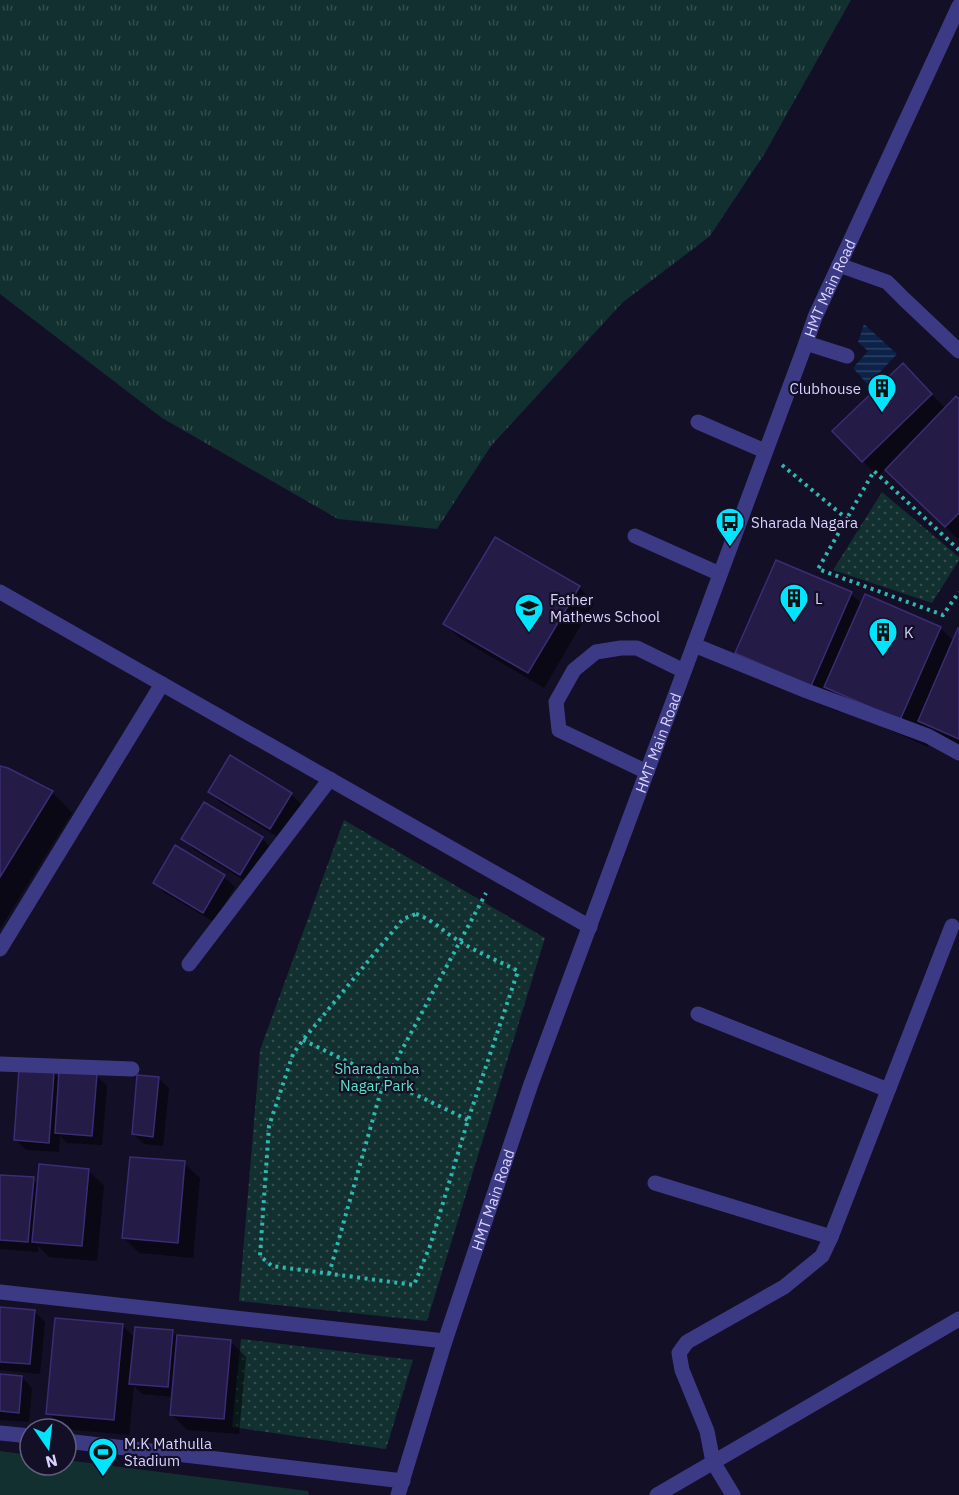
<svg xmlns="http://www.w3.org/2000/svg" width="959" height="1495" viewBox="0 0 959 1495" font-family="'IBM Plex Sans',sans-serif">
	<defs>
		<pattern id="grass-tufts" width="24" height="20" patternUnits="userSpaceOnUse" patternTransform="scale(1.5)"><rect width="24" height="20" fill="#12302f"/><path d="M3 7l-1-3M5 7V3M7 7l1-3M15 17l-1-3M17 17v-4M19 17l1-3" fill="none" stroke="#344d4e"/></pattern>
		<pattern id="park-dots" width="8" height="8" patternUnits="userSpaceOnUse" patternTransform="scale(1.5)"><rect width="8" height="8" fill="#12302f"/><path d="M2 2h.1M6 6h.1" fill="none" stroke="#344d4e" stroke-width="1.8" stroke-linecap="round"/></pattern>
		<pattern id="water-rules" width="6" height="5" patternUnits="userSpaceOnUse" patternTransform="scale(1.5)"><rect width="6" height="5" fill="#0c2248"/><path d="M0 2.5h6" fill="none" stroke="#2f4163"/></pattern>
	</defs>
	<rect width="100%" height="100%" fill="#130f26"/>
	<path fill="url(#grass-tufts)" d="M0,0H851L765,153L710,236L622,303L491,446L437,529L338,519L162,418L0,294Z"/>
	<path fill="url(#park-dots)" d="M882,492L959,557V560L932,603L833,570Z
		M344,820L545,938L427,1321L239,1301L260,1050Z
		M241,1339L413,1360L386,1449L232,1427Z"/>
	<path fill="#12302f" d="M0,1451L30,1455V1465H66V1460L308,1491L309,1495H0Z"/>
	<path fill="url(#water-rules)" d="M864,324L897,354L868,385L853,368L868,351L858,342Z"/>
	<path fill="#0007" d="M903,365L946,409L959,401V540L886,469L878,476L834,432Z
		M777,562L851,594L862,604L940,628L954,641L959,630V754L933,735L928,747L854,714L843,704L839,712L765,681L737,653Z
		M579,587L594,603L544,688L461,639L445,624Z
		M230,757L291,794L302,805L281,839L220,802L210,792Z
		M0,767L52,792L72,813L0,929Z
		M262,838L272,849L250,884L193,849L183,839Z
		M176,847L224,877L235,887L214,922L165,893L154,882Z
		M54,1073L60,1080L96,1075L107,1086L102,1145L67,1143L60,1136L59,1152L26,1150L15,1139Z
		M158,1078L169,1088L163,1146L144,1144L133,1134Z
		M184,1163L200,1178L193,1258L139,1253L124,1238Z
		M88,1170L104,1186L97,1261L49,1257L38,1246V1252L0,1249V1176L33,1179L38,1184Z
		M0,1308L34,1311L45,1322L40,1374L0,1370Z
		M122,1325L135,1338L172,1332L177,1336L230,1341L246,1357L239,1434L187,1430L172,1415L173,1397L142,1394L134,1386L129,1435L64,1429L48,1413Z
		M0,1375L22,1377L32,1388L29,1422L0,1420Z"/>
	<path fill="#241b47" stroke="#3b2d73" stroke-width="1.5" d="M903,363L932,394L862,462L832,431Z
		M956,396L959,399V513L945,527L885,470Z
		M495,537L580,586L528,673L443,624Z
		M776,560L852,592L811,686L735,653Z
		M865,594L941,627L900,720L824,687Z
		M958,628H959V739L918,721Z
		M230,755L292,793L270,829L208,792Z
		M0,766L8,768L53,791L0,877Z
		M204,802L263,837L240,875L181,839Z
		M175,845L225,875L203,913L153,883Z
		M19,1069L54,1072L49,1143L14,1140Z
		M59,1071L97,1074L92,1136L55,1133Z
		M137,1075L159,1077L153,1137L132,1134Z
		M130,1157L185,1161L178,1243L122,1238Z
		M39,1164L89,1169L82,1246L32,1242Z
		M0,1175L34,1177L28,1242L0,1240Z
		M0,1307L35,1310L30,1364L0,1362Z
		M55,1318L123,1324L114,1420L46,1414Z
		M135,1327L173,1330L168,1387L129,1384Z
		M177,1335L231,1340L224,1419L170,1415Z
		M0,1374L22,1376L19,1413L0,1411Z"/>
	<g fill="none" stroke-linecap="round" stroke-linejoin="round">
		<path stroke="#2fb8b0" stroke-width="4" stroke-dasharray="3 4.5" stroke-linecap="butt" d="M782,465L847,519
			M959,550L874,471L818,569L943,615L959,592
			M416,914C432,919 445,933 459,941C478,953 499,961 518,971L468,1120L430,1246L414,1285L272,1266L260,1256L269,1126L293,1054L303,1040L403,919Z
			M303,1040L468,1120
			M329,1274L382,1087L486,893"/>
		<g stroke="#3d3a85" stroke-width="15">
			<path d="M839,265L887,282L904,299L959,351"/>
			<path d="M806,343L847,356"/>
			<path d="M698,422L765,451"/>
			<path d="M635,536L720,574"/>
			<path d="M0,592L590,927"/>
			<path d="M694,645L807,691L928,736L959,753"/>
			<path d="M647,772L559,730L556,702L574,670L596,652L621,648H637L684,671"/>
			<path d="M0,949L162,684"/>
			<path d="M189,964L330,779"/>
			<path d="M698,1014L888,1090"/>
			<path d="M0,1064L132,1069"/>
			<path d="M655,1183L831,1237"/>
			<path d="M0,1292L445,1341"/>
			<path d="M0,1433L30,1436"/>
			<path d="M66,1441L403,1481"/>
			<path id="s1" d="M398,1495L445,1341L531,1084L806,343L815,317L959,6"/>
			<path d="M657,1495L959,1319"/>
			<path d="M733,1495L713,1462L707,1431L682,1370L679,1353L687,1342L784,1287L822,1256L831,1237L952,926"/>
		</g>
	</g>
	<defs>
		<g id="building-pin" transform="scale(1.5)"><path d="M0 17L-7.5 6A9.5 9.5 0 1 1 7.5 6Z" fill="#00e5ff" stroke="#130f26"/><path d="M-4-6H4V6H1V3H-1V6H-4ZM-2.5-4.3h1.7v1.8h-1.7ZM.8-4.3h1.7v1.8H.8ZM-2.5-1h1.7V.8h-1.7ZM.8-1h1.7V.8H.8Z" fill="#111"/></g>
		<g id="bus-pin" transform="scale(1.5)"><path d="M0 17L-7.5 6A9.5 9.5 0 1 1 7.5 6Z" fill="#00e5ff" stroke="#130f26"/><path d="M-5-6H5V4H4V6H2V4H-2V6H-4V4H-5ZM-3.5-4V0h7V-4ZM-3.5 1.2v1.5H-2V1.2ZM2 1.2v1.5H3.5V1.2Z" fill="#111"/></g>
		<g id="school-pin" transform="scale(1.5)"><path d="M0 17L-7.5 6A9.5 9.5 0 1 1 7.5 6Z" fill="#00e5ff" stroke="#130f26"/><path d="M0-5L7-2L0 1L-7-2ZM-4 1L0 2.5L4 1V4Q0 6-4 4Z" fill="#111"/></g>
		<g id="stadium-pin" transform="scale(1.5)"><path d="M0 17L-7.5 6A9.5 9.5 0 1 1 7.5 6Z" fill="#00e5ff" stroke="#130f26"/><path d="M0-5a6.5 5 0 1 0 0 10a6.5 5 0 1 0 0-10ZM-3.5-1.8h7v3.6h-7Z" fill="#111"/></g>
	</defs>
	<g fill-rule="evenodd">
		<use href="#building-pin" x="882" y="388"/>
		<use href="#bus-pin" x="730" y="522"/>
		<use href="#building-pin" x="794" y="598"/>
		<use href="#school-pin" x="529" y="608"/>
		<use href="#building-pin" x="883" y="632"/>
		<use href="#stadium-pin" x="103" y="1452"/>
	</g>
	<g text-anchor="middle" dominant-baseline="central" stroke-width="4.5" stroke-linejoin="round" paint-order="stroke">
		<g font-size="15" fill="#d9d4ff" stroke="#130f26">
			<text stroke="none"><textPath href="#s1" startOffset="1282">HMT Main Road</textPath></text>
			<text stroke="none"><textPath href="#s1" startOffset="796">HMT Main Road</textPath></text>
			<text stroke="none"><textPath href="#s1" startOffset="310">HMT Main Road</textPath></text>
		</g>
		<g font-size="15" fill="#d9d4ff" stroke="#130f26" text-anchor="start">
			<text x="861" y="388" text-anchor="end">Clubhouse</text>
			<text x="751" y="522">Sharada Nagara</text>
			<text x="815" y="598">L</text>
			<text x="550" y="599">Father<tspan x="550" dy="17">Mathews School</tspan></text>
			<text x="904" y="632">K</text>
			<text x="124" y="1443">M.K Mathulla<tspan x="124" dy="17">Stadium</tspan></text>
		</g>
		<g font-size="15" fill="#5fe0c0" stroke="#130f26">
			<text x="377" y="1068">Sharadamba<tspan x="377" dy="17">Nagar Park</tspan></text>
		</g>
	</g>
	<g transform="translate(48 1447) rotate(166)"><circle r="28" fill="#130f26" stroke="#625e7d" stroke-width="1.5"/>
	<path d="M0-4.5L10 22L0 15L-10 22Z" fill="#00e5ff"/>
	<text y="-9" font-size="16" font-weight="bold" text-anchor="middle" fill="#d9d4ff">N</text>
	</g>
</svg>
